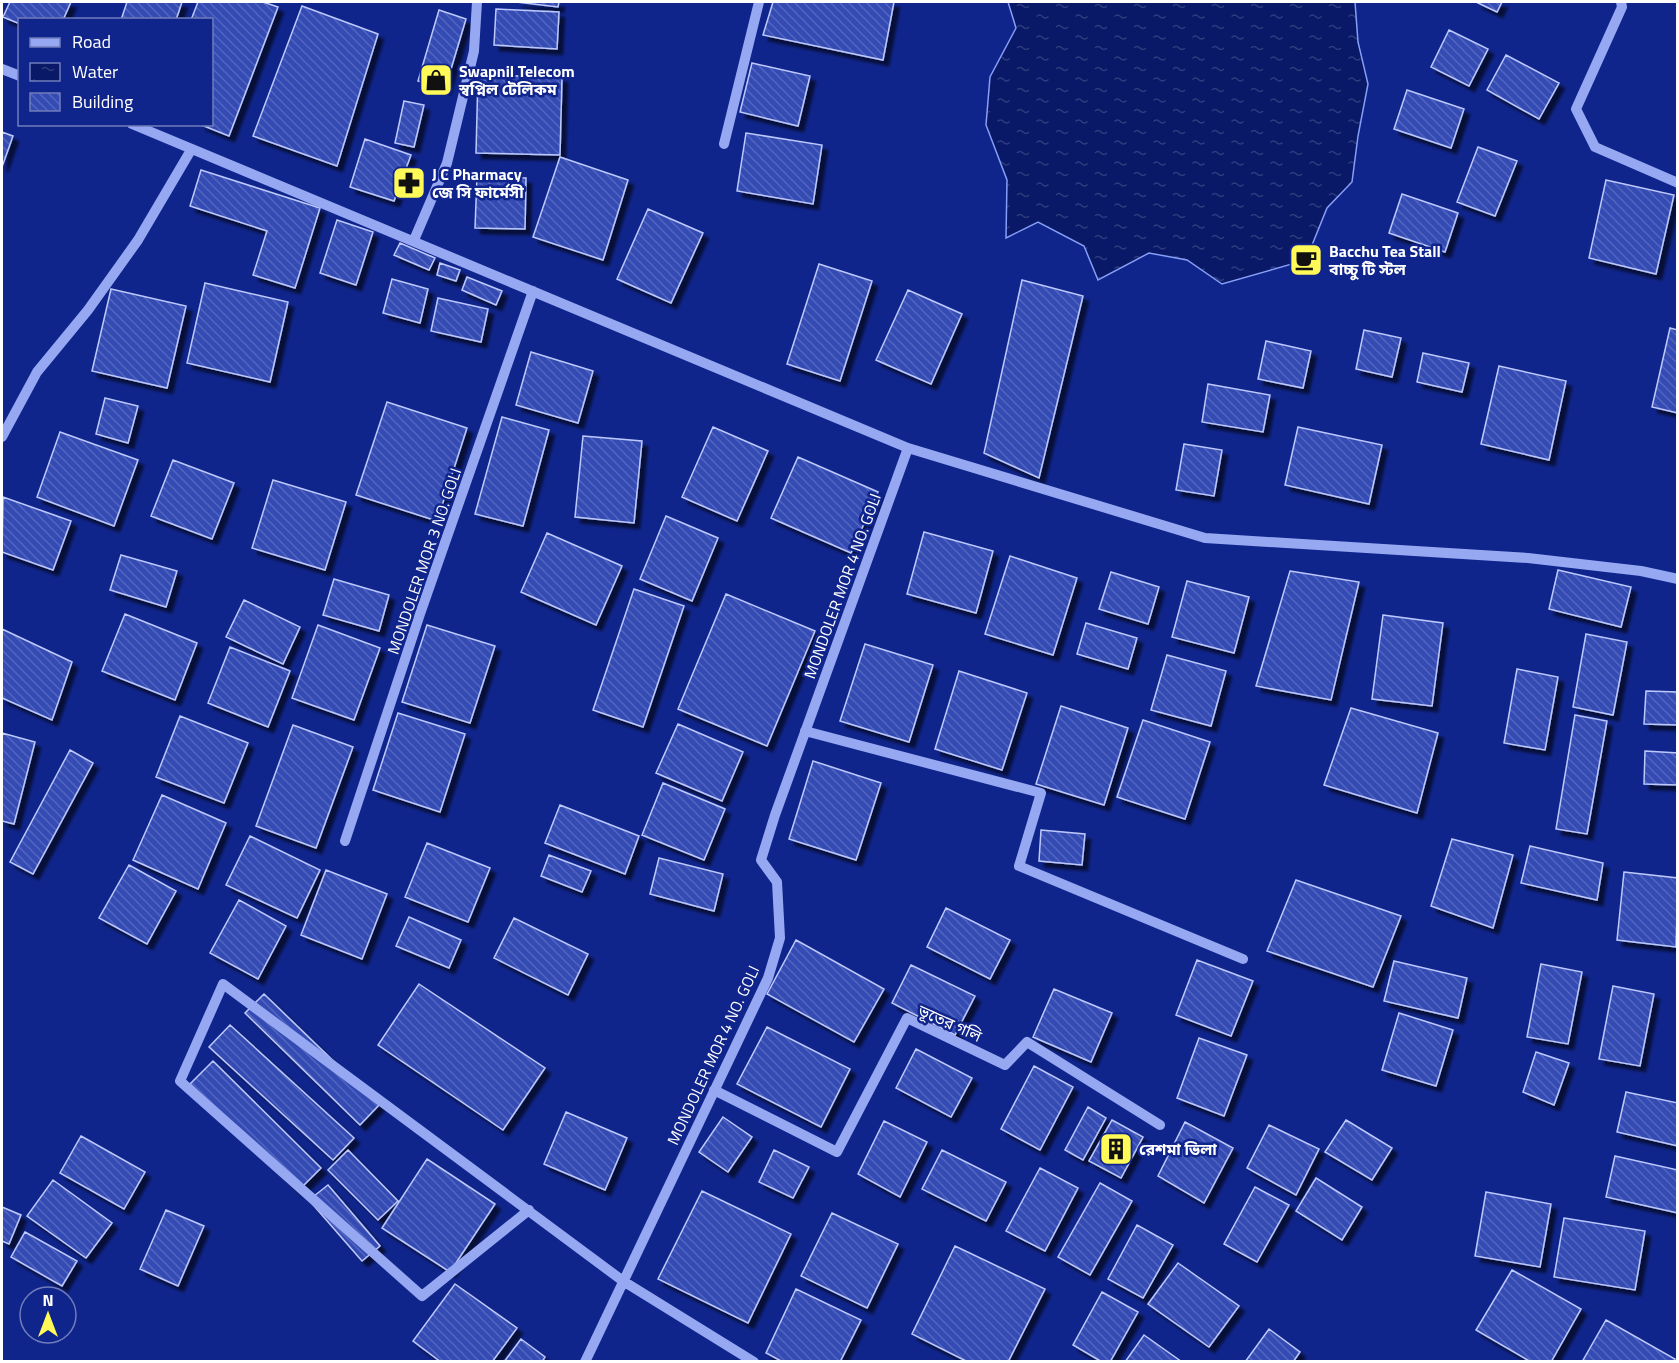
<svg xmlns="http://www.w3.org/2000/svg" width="1679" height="1363" viewBox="0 0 1679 1363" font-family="'Titillium Web','Noto Sans Bengali',sans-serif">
	<defs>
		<pattern id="water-ripples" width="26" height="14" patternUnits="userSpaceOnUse" patternTransform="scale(1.5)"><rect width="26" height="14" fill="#091967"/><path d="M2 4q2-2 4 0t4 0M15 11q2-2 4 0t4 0" fill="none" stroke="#2e3c7e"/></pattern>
		<pattern id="building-back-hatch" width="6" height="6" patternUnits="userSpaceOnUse" patternTransform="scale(1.5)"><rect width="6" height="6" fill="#344bb4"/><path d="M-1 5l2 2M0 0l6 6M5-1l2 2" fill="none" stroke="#5266bf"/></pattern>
		<filter id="shadow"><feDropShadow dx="5.5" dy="5.5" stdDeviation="1.5" flood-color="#0009"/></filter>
	</defs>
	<rect width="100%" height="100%" fill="#10258c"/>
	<path fill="url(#water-ripples)" stroke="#879ef6" stroke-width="1.5" d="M1008,2H1355L1358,42L1368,84L1358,136L1352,182L1327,208L1306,260L1222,284L1187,260L1149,253L1098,280L1084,246L1038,222L1006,238L1007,180L986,125L990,77L1016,28Z"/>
	<path fill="url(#building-back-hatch)" stroke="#bdc9fd" stroke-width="1.5" filter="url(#shadow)" d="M10,2H71L63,20H20V24L3,17Z
		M127,2H182L176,20H121Z
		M198,2H263L278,7L229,136L199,124H212V20H191Z
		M516,2H559L558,7Z
		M773,2H894L883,60L763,35Z
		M1476,2H1502L1497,12Z
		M302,6L378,34L337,166L253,136Z
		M496,9L559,12L557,49L494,45Z
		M439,10L466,19L445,89L418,81Z
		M1449,30L1488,49L1469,86L1431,67Z
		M1506,55L1559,83L1539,119L1487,90Z
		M752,63L810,76L798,126L740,112Z
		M478,75L562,77L560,155L476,153Z
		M1407,90L1464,109L1451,148L1394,129Z
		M404,101L424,105L414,147L395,143Z
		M2,132L13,136L2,167Z
		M746,133L822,145L813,204L737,191Z
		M365,139L411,155L394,201L350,187Z
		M1478,147L1517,161L1495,216L1457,202Z
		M560,157L628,180L603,260L533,237Z
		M201,170L320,208L295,288L253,275L267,231L190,206Z
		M477,177L526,178L525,229L475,228Z
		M1606,180L1674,195L1656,274L1589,258Z
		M1402,194L1458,213L1445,252L1389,233Z
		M648,209L703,233L671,303L617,279Z
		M337,220L373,232L356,285L320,273Z
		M400,243L435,258L429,270L394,255Z
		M440,263L460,270L456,281L437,275Z
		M819,264L872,281L840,381L787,364Z
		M467,277L502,291L496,305L462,290Z
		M392,279L428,289L420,323L383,313Z
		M1022,280L1083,296L1039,478L984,453Z
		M205,283L288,302L270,382L187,363Z
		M111,289L186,306L167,388L92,371Z
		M908,290L962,314L931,384L876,360Z
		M438,298L488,309L481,342L431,331Z
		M1670,328L1678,330V413L1652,407Z
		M1364,330L1401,338L1392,377L1356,369Z
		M1266,341L1311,351L1303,388L1258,379Z
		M531,352L593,371L578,423L516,405Z
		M1423,353L1469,363L1462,392L1417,382Z
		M1499,366L1566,381L1549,460L1481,444Z
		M1208,384L1270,395L1263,432L1202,422Z
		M105,398L138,406L128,443L96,434Z
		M387,402L467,428L437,521L356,495Z
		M502,417L549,430L523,526L475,514Z
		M713,427L768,451L737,521L682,497Z
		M1298,427L1382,445L1369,504L1285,485Z
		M60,432L138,460L114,526L37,497Z
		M583,436L642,441L634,523L575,517Z
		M1184,444L1222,450L1214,496L1176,490Z
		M798,457L878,492L851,553L771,518Z
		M173,460L234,483L212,539L151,516Z
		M273,480L346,502L325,570L252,548Z
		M3,497L71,521L53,570L2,552Z
		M666,516L718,538L692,601L640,579Z
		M924,532L993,551L976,613L907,594Z
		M547,533L622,566L596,625L521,592Z
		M121,555L177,571L166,607L110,590Z
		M1010,556L1077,578L1053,655L985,634Z
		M1558,570L1631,587L1621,627L1549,609Z
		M1290,571L1359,582L1331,700L1256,686Z
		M1111,572L1159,587L1148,624L1099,609Z
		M334,579L389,595L379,631L323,615Z
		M1187,581L1249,597L1234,653L1172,637Z
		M634,589L684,606L643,727L593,710Z
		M726,594L815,631L767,746L678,709Z
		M244,600L300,627L283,664L226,637Z
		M125,614L197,643L175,700L102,671Z
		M1383,615L1443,623L1432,706L1372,699Z
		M1086,623L1137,638L1128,669L1077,654Z
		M318,625L380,648L354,720L292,698Z
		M427,625L495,646L470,723L402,702Z
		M2,629L72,662L52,720L2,698Z
		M1586,634L1627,642L1613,715L1573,707Z
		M865,644L933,665L909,742L840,721Z
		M230,647L290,671L268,727L208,703Z
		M1167,655L1226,671L1211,726L1151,710Z
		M1517,669L1558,677L1545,750L1504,743Z
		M959,671L1027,693L1002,770L935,749Z
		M1646,691L1678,692V725L1644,724Z
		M1061,706L1128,728L1104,805L1036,784Z
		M1351,708L1438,733L1417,813L1324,785Z
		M398,713L465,734L440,812L373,790Z
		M1575,715L1607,721L1587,834L1556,829Z
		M180,716L248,743L224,803L156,777Z
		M1143,720L1210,742L1185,819L1117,797Z
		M678,724L743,752L722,801L656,773Z
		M293,725L353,747L316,848L256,826Z
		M2,733L35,742L14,824L2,821Z
		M70,750L93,763L33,874L10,862Z
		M1645,751L1678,753V785L1644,784Z
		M813,761L881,783L856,860L789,839Z
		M663,783L725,809L704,860L642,835Z
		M162,795L226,823L198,889L133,860Z
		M560,805L639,836L625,874L545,843Z
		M1041,830L1085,834L1082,865L1039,861Z
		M250,836L320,870L297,918L226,885Z
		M1452,839L1513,855L1493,928L1431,906Z
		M427,843L490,868L468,922L405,897Z
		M1530,846L1603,863L1597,900L1521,883Z
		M549,855L591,871L582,892L541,876Z
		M659,858L723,874L714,911L650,894Z
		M129,865L176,891L147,944L99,918Z
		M326,870L387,894L362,959L301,935Z
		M1624,872L1678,878L1676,947L1617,940Z
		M1296,880L1401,916L1373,987L1267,951Z
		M239,900L286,926L258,979L210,953Z
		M946,908L1010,940L990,979L927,947Z
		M409,917L461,940L449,968L396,946Z
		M514,918L588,954L568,995L494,958Z
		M796,940L884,989L854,1042L767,994Z
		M1197,960L1253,981L1231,1036L1176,1015Z
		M1394,961L1467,978L1458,1018L1384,1001Z
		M1541,964L1582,972L1568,1044L1527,1037Z
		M911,965L975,996L955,1035L892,1003Z
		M419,984L545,1068L503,1130L378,1045Z
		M1613,986L1654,994L1640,1066L1599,1059Z
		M1054,989L1112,1013L1091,1062L1033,1037Z
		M264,994L379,1105L360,1125L245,1013Z
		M1399,1013L1453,1030L1436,1086L1382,1070Z
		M230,1025L354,1138L333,1160L209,1047Z
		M767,1027L850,1069L821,1127L737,1084Z
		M1199,1038L1247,1055L1224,1116L1177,1098Z
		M916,1049L972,1078L951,1117L896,1088Z
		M1536,1052L1569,1063L1554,1105L1523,1092Z
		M213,1061L321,1168L298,1191L190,1084Z
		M1034,1066L1073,1087L1040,1150L1001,1129Z
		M1626,1092L1678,1103V1146L1617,1132Z
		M1088,1107L1106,1118L1083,1160L1065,1150Z
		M566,1112L627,1138L605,1190L544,1164Z
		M723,1117L752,1137L728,1172L699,1152Z
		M1112,1120L1143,1137L1121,1178L1089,1161Z
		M1346,1120L1392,1148L1372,1180L1325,1152Z
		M884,1121L927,1142L900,1197L858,1174Z
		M1185,1122L1233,1148L1204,1203L1158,1176Z
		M1269,1125L1319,1149L1296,1195L1247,1168Z
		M81,1136L145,1172L124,1209L60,1173Z
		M348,1150L398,1201L378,1220L328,1170Z
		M774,1150L809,1167L793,1198L759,1182Z
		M942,1150L1006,1182L986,1221L922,1189Z
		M1615,1156L1678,1170V1213L1606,1197Z
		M427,1159L495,1204L450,1272L382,1228Z
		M1040,1168L1078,1188L1045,1251L1006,1231Z
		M1316,1178L1362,1207L1342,1240L1296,1211Z
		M53,1180L112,1223L86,1258L27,1216Z
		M1100,1183L1132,1201L1090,1275L1058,1257Z
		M328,1185L380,1246L362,1261L309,1200Z
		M1255,1187L1289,1205L1257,1262L1224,1244Z
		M702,1191L791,1234L748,1323L658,1279Z
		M1486,1192L1551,1204L1540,1267L1475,1256Z
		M2,1207L21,1215L9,1244L2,1241Z
		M166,1210L204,1226L178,1286L140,1269Z
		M832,1213L898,1244L867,1308L801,1276Z
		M1564,1218L1645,1231L1635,1290L1554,1277Z
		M1137,1225L1173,1245L1143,1298L1108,1279Z
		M25,1232L77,1261L62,1286L11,1257Z
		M955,1246L1045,1289L1008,1362H968L912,1334Z
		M1178,1263L1239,1306L1209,1347L1148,1304Z
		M1512,1270L1581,1309L1551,1362H1531L1476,1330Z
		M455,1284L517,1328L492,1362H441L413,1341Z
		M796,1289L861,1320L840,1362H783L766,1353Z
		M1102,1292L1138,1312L1110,1362H1102L1073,1345Z
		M1606,1320L1675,1359L1674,1362H1582Z
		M1269,1329L1300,1352L1293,1362H1245Z
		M1144,1335L1182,1362H1125Z
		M521,1339L545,1357L542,1362H504Z"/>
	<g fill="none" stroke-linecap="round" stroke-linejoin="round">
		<path stroke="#96a8f2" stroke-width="10" d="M1621,2L1622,7L1576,109L1595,147L1678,183
			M2,69L20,76
			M132,124L908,448L1205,538L1528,558L1641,571L1678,579
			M724,144L759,2
			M414,240L447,163L474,51L477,2
			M2,437L37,372L88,310L138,240L191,150
			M805,731L1041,793L1019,866L1243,959
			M345,841L420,614L533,291
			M714,1090L837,1152L907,1018L1005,1065L1027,1042L1160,1125
			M529,1210L422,1296L180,1081L223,984L623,1281L754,1362
			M585,1362L768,978L780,938L777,882L761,860L775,815L908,448"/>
	</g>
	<defs>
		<g id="shop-square" transform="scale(1.725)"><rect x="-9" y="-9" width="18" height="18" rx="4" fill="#fffa57" stroke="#10258c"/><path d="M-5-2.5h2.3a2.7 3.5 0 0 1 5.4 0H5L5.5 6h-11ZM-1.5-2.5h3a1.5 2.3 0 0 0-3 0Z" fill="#111"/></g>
		<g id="pharmacy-square" transform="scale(1.725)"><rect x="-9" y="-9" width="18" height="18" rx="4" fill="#fffa57" stroke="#10258c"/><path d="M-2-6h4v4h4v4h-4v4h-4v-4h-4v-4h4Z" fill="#111"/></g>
		<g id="cafe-square" transform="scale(1.725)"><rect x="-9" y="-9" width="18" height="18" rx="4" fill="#fffa57" stroke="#10258c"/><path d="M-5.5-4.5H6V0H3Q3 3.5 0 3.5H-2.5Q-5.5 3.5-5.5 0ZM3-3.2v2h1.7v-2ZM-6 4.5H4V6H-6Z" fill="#111"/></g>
		<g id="building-square" transform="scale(1.725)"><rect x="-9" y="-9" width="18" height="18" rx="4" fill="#fffa57" stroke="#10258c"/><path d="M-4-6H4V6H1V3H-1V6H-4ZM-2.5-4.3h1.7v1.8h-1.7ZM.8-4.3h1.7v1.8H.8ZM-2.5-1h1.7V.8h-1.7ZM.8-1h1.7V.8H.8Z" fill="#111"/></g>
	</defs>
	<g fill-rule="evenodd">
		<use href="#shop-square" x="436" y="80"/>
		<use href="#pharmacy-square" x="409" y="183"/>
		<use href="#cafe-square" x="1306" y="260"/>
		<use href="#building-square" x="1116" y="1149"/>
	</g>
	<g text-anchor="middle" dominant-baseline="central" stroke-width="5" stroke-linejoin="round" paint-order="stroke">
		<g font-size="16" font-weight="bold" fill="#fff" stroke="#10258c" text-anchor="start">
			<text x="459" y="71">Swapnil Telecom<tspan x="459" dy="18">স্বপ্নিল টেলিকম</tspan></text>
			<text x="432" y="174">J C Pharmacy<tspan x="432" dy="18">জে সি ফার্মেসী</tspan></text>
			<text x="1329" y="251">Bacchu Tea Stall<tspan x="1329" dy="18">বাচ্চু টি স্টল</tspan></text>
			<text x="1139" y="1149">রেশমা ভিলা</text>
		</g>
		<g font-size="16" fill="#fff" stroke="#10258c">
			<text transform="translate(424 561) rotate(-71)">MONDOLER MOR 3 NO. GOLI</text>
			<text transform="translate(842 586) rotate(-70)">MONDOLER MOR 4 NO. GOLI</text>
			<text transform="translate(950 1023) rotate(24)">ভূতের গলি</text>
			<text transform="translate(713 1055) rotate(-65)">MONDOLER MOR 4 NO. GOLI</text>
		</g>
	</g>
	<rect width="1679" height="1363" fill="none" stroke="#ffffff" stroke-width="6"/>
	<rect x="18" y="18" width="195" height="108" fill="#10258c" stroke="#707cba" stroke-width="1.5"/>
	<rect x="30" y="38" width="30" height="9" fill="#96a8f2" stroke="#707cba" stroke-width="1.5"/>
	<text x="72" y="48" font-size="18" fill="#ffffff">Road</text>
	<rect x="30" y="63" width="30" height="18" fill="url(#water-ripples)" stroke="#707cba" stroke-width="1.5"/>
	<text x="72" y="78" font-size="18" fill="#ffffff">Water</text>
	<rect x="30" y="93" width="30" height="18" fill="url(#building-back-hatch)" stroke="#707cba" stroke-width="1.5"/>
	<text x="72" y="108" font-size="18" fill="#ffffff">Building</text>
	<g transform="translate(48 1315)"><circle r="28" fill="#10258c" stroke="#707cba" stroke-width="1.5"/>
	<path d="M0-4.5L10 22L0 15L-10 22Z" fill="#fffa57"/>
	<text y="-9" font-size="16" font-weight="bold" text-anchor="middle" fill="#ffffff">N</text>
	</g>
</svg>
